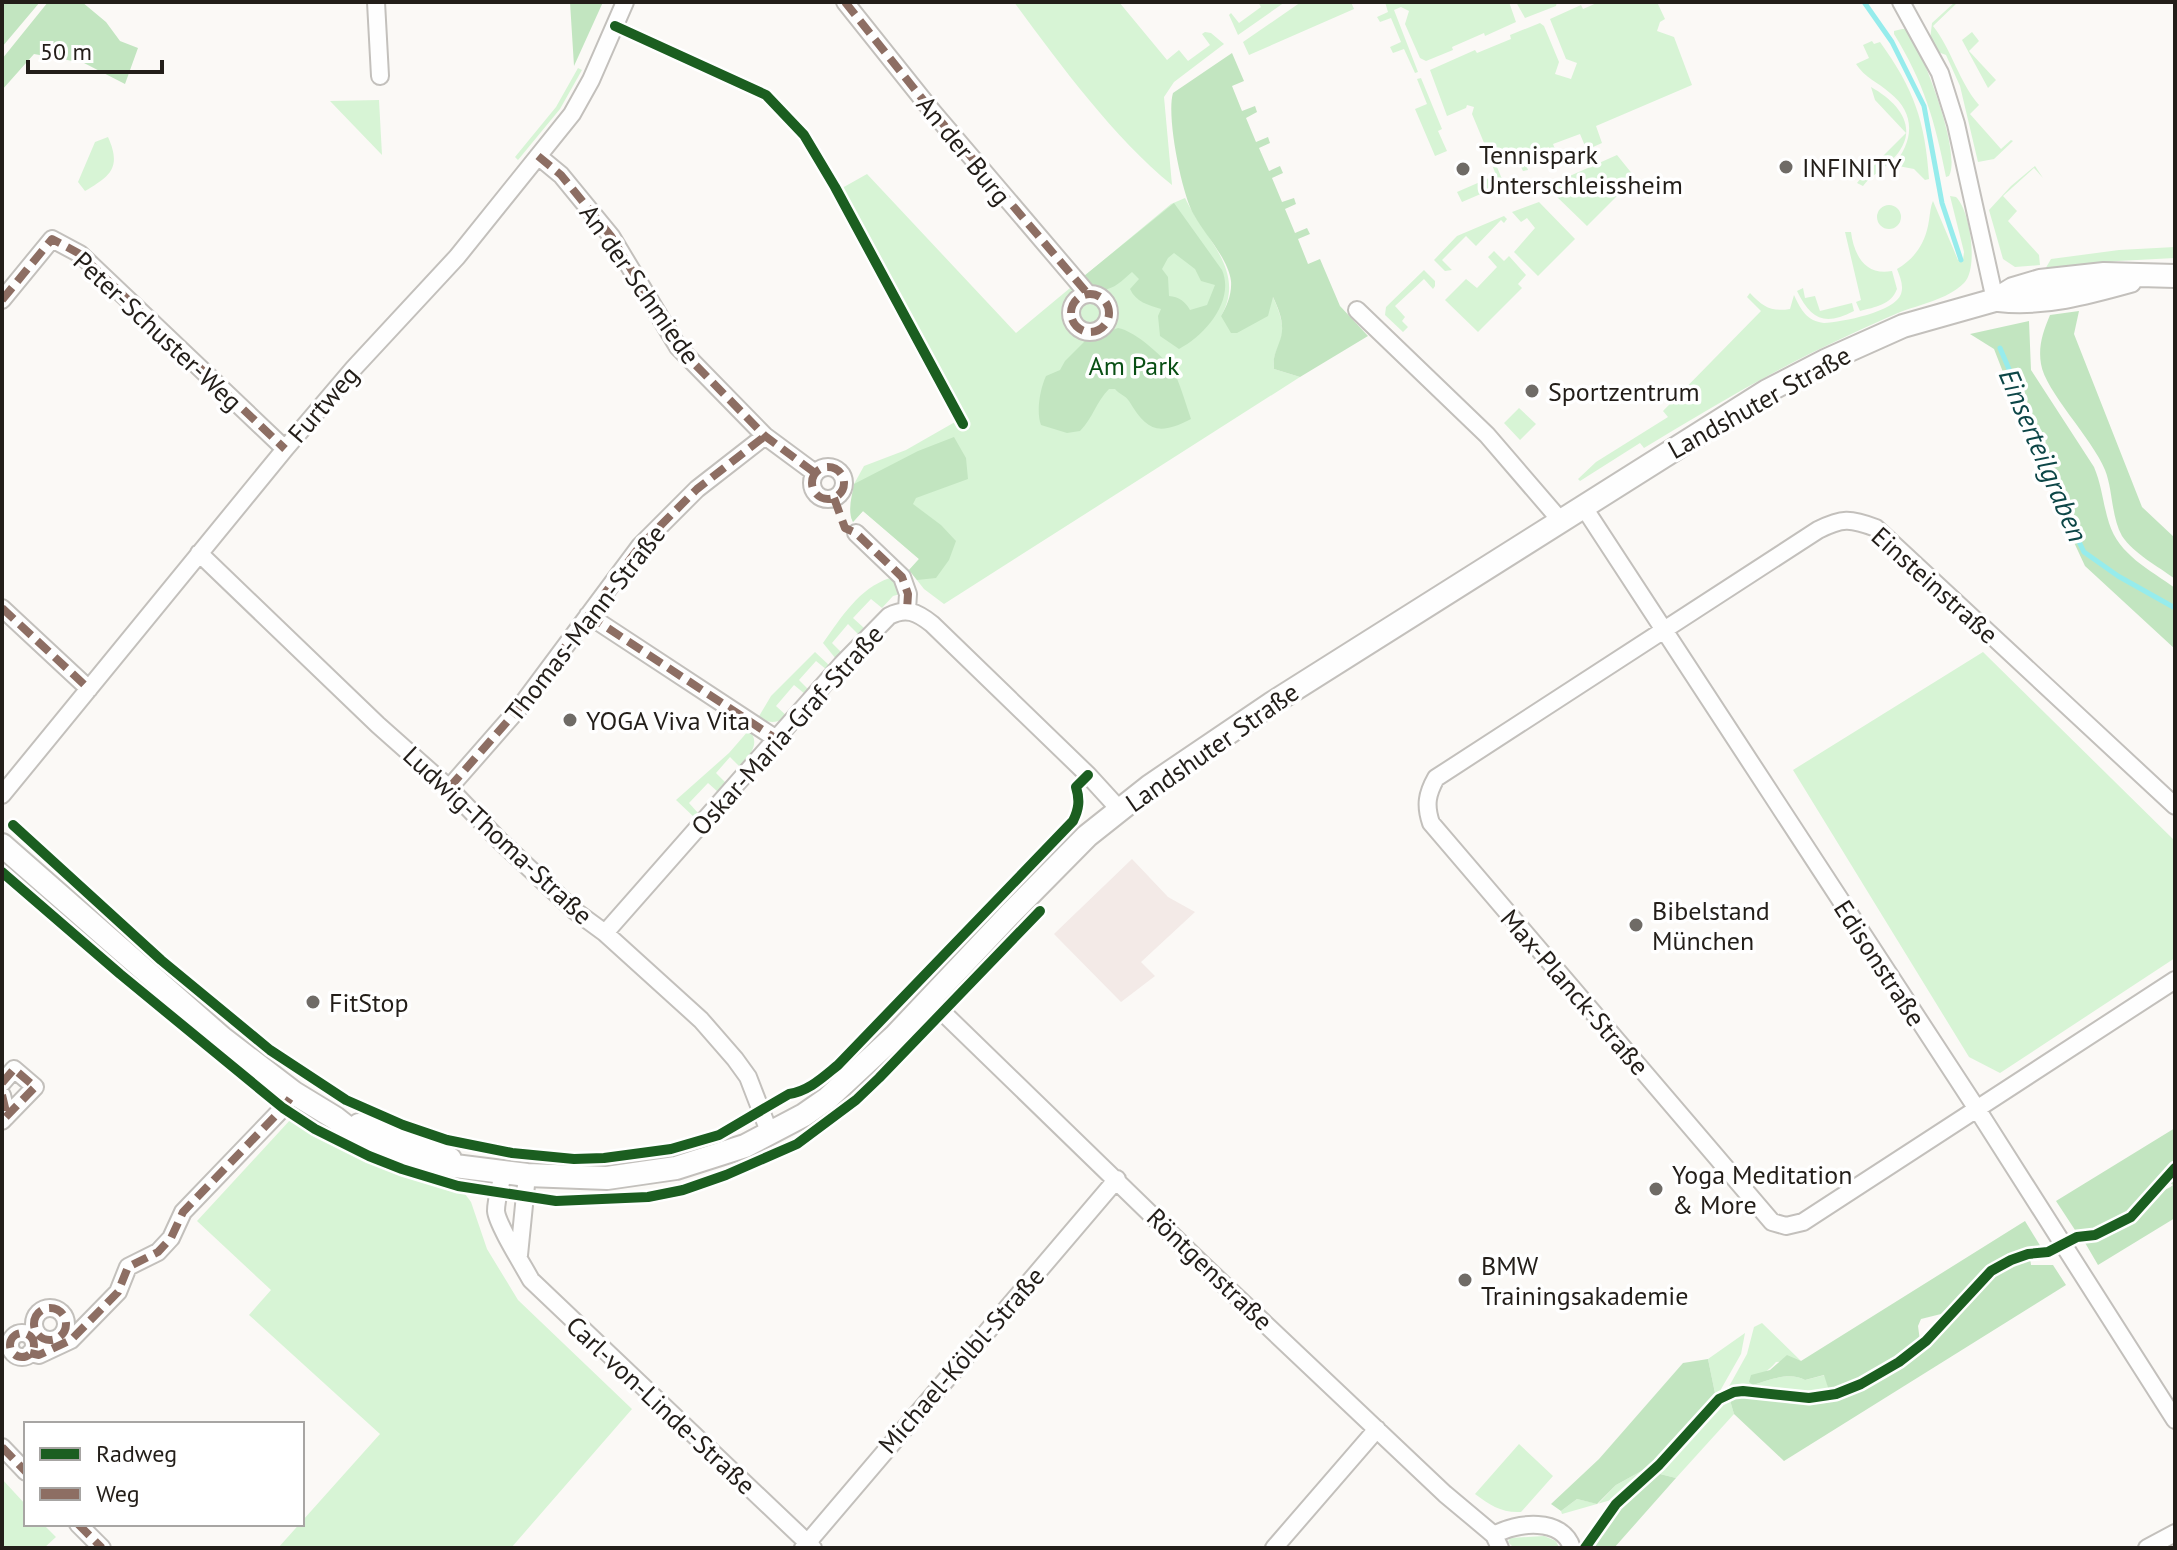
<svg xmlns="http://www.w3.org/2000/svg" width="2177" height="1550" viewBox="0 0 2177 1550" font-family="'PT Sans',sans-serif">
	<rect width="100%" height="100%" fill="#fbf9f6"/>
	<path fill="#f3eae7" d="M1132,859L1168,897L1195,912L1141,962L1155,976L1121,1002L1054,934Z"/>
	<path fill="#d7f4d5" d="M1014,2H1119L1167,60L1179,50L1188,61L1210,45L1202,34L1205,32L1211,33L1224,44L1174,82L1164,97L1172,185C1113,137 1059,63 1014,2Z
		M1258,2H1285L1238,35L1229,15L1231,13L1239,23L1261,7Z
		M1301,2H1351L1354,9L1249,55L1243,42Z
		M1385,2H1509L1516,22L1485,36L1484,33L1452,47L1453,50L1426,61L1420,58L1405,24L1409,11L1401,7L1394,10L1418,72L1415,73L1404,49L1393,53L1390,47L1401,42L1391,18L1380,22L1377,17L1388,12Z
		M1516,2H1557L1556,6L1525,18Z
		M1599,2H1657L1665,19L1660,22L1657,31L1674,37L1692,85L1596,126L1602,143L1593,147L1592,143L1585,146L1580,134L1553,144L1558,157L1554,159L1549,147L1523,157L1528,170L1523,171L1517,159L1497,167L1504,184L1462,202L1457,192L1496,175L1489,157L1495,154L1487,150L1472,114L1474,107L1467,105L1466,108L1447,116L1430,70L1475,50L1477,53L1511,39L1510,35L1540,23L1544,26L1559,62L1555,74L1571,79L1577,63L1566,59L1550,19L1581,5L1583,9Z
		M1955,2H1958L1933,26C1952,50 1959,82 1979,105L1970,114L2001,149L2011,140L2013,141L1994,159L1978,162L1960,86L1946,55L1938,52L1930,40L1932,23Z
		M1902,29H1908C1923,54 1962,152 1949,176L1946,177C1935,121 1924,83 1894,34V31Z
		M1972,32L1979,41L1969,51L1996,80L1988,88L1962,40Z
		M1872,41L1874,44L1880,42C1914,89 1925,121 1929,179L1925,180L1914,169L1893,165C1914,142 1916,113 1890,93C1878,82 1865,78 1856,64L1869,58L1863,45Z
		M578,68L582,70L560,109L518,160L515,157L556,107Z
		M1421,78L1442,129L1438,131L1447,151L1435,156L1415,109L1427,104L1417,79Z
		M1871,87C1901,104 1922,131 1891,161C1882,171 1871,175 1863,186L1857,183L1861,178L1906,133L1875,100Z
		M379,100L382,155L330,101Z
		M108,137C122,168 110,176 85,191L78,182L95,142Z
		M1617,155L1650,196L1648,198L1631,182L1587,226L1555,195L1554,183Z
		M2035,166L2043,178L2034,168L2003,196L2017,211L2008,221L2039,255L2040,265L2015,267L2003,259L1989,210L2011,186Z
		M867,174L1016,333L1171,204L1185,198C1204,238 1247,271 1221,316L1273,297C1279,311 1286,327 1280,343C1275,354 1273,357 1274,369L1300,377L944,604L924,589L909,570L919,559L863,511L853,522L851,517L854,484L864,466L906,450L955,422L835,192Z
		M1950,196L1956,197C1970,210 1979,268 1964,283C1947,300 1920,304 1898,313C1881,320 1864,328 1847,336C1777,368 1710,408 1644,448L1640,443L1580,481L1578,479L1596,462L1668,417L1663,411L1761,311L1747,297L1750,293C1763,307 1771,312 1790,309L1794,295C1801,310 1807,321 1824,323C1842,322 1895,312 1901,294C1904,286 1900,277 1897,269C1914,259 1924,245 1928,226C1930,217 1930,207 1933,201L1958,260H1963L1964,252Z
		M1539,202L1575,239L1538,276L1514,252L1535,228L1527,218L1521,222L1512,212Z
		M1877 217a12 12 0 1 1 24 0a12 12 0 1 1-24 0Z
		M1504,216L1507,219L1504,223L1501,220L1476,246L1466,236L1442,260L1452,270L1445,271L1434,260L1457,236Z
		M1845,232H1851C1854,255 1865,276 1892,271L1897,289C1891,305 1875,307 1860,311L1856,302L1861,300Z
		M2175,247V258L2118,261L2044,271L2051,259L2119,250Z
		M1494,251L1504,261L1509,256L1526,275L1518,284L1522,288L1478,332L1445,300L1466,279L1477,288L1497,267L1488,257Z
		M1424,270L1435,281V286L1433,289L1424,279L1395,306L1405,317L1402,321L1408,327L1403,332L1385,315L1386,307Z
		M1803,288L1805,298L1815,296L1820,311L1852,303L1854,311C1825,326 1811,320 1797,291Z
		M1519,408L1536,424L1520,440L1504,423Z
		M890,578L900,587V594L893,596L882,608L871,599L853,618L864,628L858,634L848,624L832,643L842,653L836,659L823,643C841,618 859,588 890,578Z
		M815,652L830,666L827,670L816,661L799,680L809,690L805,694L794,685L776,706L787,716C779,724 768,723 758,718L771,696Z
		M1983,652L2175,841V958L2000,1073L1969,1057L1793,770Z
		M749,730C761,743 750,755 740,767L730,757L716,773L726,783L718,792L708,783L689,803L698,813L695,818L676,800L729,753Z
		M291,1119L367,1158L430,1182L457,1188L465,1194L471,1202L487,1249L518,1300L632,1409L511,1548H278L380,1434L249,1315L271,1290L197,1221Z
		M1762,1323L1801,1361L1776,1362C1768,1372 1759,1374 1753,1385C1769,1380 1790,1371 1805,1380L1825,1375L1829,1391C1795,1395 1761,1385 1727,1390L1747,1354L1754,1327Z
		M1745,1333L1741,1354L1716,1398L1708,1359Z
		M1729,1397L1734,1414L1676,1478L1656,1473L1720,1403Z
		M1519,1444L1553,1476L1521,1512C1501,1513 1490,1505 1475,1494Z
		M1658,1462L1611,1500L1562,1514L1561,1511L1577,1499L1598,1504L1616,1485Z
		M2,1479L26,1505V1524H43L56,1537L44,1548H2Z
		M1544,1536L1556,1541L1559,1548H1514L1508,1542L1510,1538Z"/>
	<path fill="#c2e5c0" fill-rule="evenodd" d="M2,2H40L2,47Z
		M48,2H82L106,22L120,41L138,48L125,84L84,63L34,54L2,90V59Z
		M570,2H603L574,66Z
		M1232,53L1244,81L1232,86L1242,111L1255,106L1257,112L1246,118L1256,142L1268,137L1270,143L1259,148L1269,171L1280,166L1283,173L1272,178L1282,202L1294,198L1296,204L1285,209L1295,233L1307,228L1310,234L1298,239L1308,264L1320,259L1340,306L1368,336L1300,377L1274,369C1273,357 1275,354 1279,343C1286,327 1280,312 1273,297L1268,316L1237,333H1231L1221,316C1227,306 1232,294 1231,281C1228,258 1205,235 1194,215C1182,195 1166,116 1173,93Z
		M1174,203L1222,270C1235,300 1206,335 1179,349L1160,336L1158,316L1161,309C1148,305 1136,302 1130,289L1139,279L1132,272C1115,287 1103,300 1084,276ZM1174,253L1195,269L1201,281L1215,285L1207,305L1190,310C1185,301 1179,297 1169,296L1168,277L1162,269L1168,258Z
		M2079,311L2074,334L2142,507L2175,538V579C2158,566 2134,554 2122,536C2111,516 2113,490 2105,470C2092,438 2045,391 2041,364C2038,346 2043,332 2050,315Z
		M2029,321L2031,370L2094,467C2102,486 2103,504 2109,523C2119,555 2149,569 2175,588V649L2085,566L2045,480L1994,349L1970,334Z
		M1118,328C1134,330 1170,361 1176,376C1182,390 1186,405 1191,419C1158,436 1147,431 1129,401C1125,395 1119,394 1115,389H1109C1096,402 1093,418 1080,431L1067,433L1041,425C1036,412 1040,389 1046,376L1060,370L1065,361L1087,339Z
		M954,437L966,458L968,479L916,498L913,504L941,525L956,541L949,560L936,578L917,580L909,570L919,559L863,511L853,522C847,511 852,496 854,484L918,451Z
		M2175,1128V1163C2149,1189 2118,1238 2075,1230L2056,1201Z
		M2175,1173V1218L2098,1265L2084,1241C2096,1239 2140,1216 2149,1207C2154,1203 2156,1195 2162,1191C2165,1189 2170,1188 2173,1185L2167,1181Z
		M2025,1221L2041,1247L2010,1257L1990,1269L1945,1313L1921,1319L1918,1326L1920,1341C1902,1359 1854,1390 1829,1391L1824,1375L1805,1380C1790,1371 1769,1380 1753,1385L1749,1382L1751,1375L1770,1370L1787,1355L1801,1361Z
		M2030,1257L2031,1265H2053L2066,1285L1784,1461L1734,1414L1729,1397C1769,1390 1809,1409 1851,1393C1878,1382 1908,1364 1928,1344C1963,1309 1982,1275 2030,1257Z
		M1708,1359L1716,1398L1658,1462L1616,1485L1597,1504L1577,1499L1561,1511L1551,1504L1599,1459L1683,1363Z
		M1656,1473L1676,1478L1614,1548H1592L1618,1509Z"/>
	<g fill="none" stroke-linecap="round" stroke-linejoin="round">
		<path stroke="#96ecec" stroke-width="5" d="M1864,2L1892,42L1924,106L1942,203L1961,260
			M2000,348L2034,428L2065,513L2084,552L2118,576L2175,608"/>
		<g stroke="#c3c0bc" stroke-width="20">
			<path id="street" d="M376,2L380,76
				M845,2L932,111L1088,294
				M1901,2L1940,73L1956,124L1995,300
				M538,156L561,175L611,236L678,347L765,436L815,473
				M1071 313a19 19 0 1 1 38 0a19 19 0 1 1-38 0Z
				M2,300L52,239L80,254L285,449
				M1357,310L1487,435L1561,521
				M812 483a16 16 0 1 1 32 0a16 16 0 1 1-32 0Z
				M1583,506L1977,1109L2175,1420
				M856,533L902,577L908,594L907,610
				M199,553L378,725L449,788L499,840L575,911L605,933L701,1020L735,1059L748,1077L770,1134
				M2,608L89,689
				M588,615L778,740
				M449,788L520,707L640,546L697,489L765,436
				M2,795L285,449L354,368L457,257L572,114L591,80L625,2
				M2175,806L1876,528C1850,518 1842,518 1818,530L1436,778C1427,794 1425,805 1431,823L1772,1222L1786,1226L1803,1222L2175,980
				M605,933L842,664L889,616C906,607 917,612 932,624L1088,775L1120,810
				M929,999L1203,1265L1445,1494L1494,1535L1500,1548
				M2,1083L14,1069L35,1087L2,1121
				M2,1095L7,1116
				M503,1173C501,1185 496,1199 496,1211C497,1224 524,1267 531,1280L813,1548
				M519,1255L527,1175
				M34 1324a16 16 0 1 1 32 0a16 16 0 1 1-32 0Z
				M10 1345a12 12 0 1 1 24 0a12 12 0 1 1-24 0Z
				M30,1353L39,1355L71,1340L118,1292L128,1267L158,1252L171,1238L183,1212L283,1108L294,1093
				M2,1447L26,1472
				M78,1524L102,1548
				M1494,1535C1516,1522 1563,1517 1572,1548
				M803,1548L1117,1179
				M1274,1548L1377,1429
				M2147,1548L2175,1533"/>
		</g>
		<g stroke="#c3c0bc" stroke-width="26">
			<path id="secondary" d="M1999,300C2043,305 2087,293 2130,281
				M2,845L222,1038L294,1093L335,1118L363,1140L415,1161L527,1175L607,1178L676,1168L745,1146L804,1115L827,1099L896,1035L1010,914L1087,836L1150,786L1271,704L1767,391L1827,360L1903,326L1995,300L2013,289L2040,281L2104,274L2175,276
				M359,1125L421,1144L450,1159"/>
		</g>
		<use href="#street" stroke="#fefefe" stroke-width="16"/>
		<use href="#secondary" stroke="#fefefe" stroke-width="22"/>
		<path stroke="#8d6e63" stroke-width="8" stroke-dasharray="16 8" stroke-linecap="butt" d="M845,2L932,111L1088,294
			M538,156L561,175L611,236L678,347L765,436L815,473
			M1071 313a19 19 0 1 1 38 0a19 19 0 1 1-38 0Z
			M2,300L52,239L80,254L285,449
			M812 483a16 16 0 1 1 32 0a16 16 0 1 1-32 0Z
			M834,498L845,528L856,533L902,577L908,594L907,610
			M2,608L89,689
			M588,615L778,740
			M449,788L520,707L640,546L697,489L765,436
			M2,1083L14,1069L35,1087L2,1121
			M2,1095L7,1116
			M34 1324a16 16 0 1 1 32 0a16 16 0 1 1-32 0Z
			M10 1345a12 12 0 1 1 24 0a12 12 0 1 1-24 0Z
			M30,1353L39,1355L71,1340L118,1292L128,1267L158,1252L171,1238L183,1212L283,1108L294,1093
			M2,1447L26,1472
			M78,1524L102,1548"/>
		<g stroke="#fff" stroke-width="15">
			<path id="cycleway" d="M615,26L766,95L804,135L835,187L963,424
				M13,825L161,960L270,1050L346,1100L403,1125L447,1140L512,1153L574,1159L604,1158L671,1149L719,1135L789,1094C809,1091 823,1077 838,1065L1073,821C1079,809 1080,800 1076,787L1088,775
				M2,872L120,974L283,1108L315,1129L369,1156L402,1169L458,1186L556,1201L648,1197L683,1190L726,1175L797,1144L856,1100L879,1078L1040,911
				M1585,1548L1616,1504L1659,1465L1719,1399L1734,1392L1743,1391L1809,1398L1836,1394L1861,1384L1899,1362L1926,1341L1991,1271L2011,1260L2028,1254L2048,1252L2077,1237L2095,1235L2131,1217L2175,1168"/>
		</g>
		<use href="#cycleway" stroke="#1b5e20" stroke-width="10"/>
	</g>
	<g fill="#6f6b66" stroke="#fff" stroke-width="3">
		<circle cx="1786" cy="167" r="8"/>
		<circle cx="1463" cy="169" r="8"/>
		<circle cx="1532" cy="391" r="8"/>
		<circle cx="570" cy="720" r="8"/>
		<circle cx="1636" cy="925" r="8"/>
		<circle cx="313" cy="1002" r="8"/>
		<circle cx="1656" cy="1189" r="8"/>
		<circle cx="1465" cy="1280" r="8"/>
	</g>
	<g text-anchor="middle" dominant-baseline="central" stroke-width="7" stroke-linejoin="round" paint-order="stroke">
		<g font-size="26" fill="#231e19" stroke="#fff">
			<text transform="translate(964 150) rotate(51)">An der Burg</text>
			<text transform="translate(640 284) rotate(55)">An der Schmiede</text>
			<text transform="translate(158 331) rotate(43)">Peter-Schuster-Weg</text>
			<text transform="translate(1759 402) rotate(-29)">Landshuter Straße</text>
			<text transform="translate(323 404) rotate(-49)">Furtweg</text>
			<text transform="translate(1935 585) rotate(42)">Einsteinstraße</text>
			<text transform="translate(585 623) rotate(-52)">Thomas-Mann-Straße</text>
			<text transform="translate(787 730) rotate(-48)">Oskar-Maria-Graf-Straße</text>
			<text transform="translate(1212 747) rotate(-35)">Landshuter Straße</text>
			<text transform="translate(498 835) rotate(43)">Ludwig-Thoma-Straße</text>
			<text transform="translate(1880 963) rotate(57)">Edisonstraße</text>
			<text transform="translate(1575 992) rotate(49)">Max-Planck-Straße</text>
			<text transform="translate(1210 1269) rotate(44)">Röntgenstraße</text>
			<text transform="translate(961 1360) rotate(-49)">Michael-Kölbl-Straße</text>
			<text transform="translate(661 1405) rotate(43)">Carl-von-Linde-Straße</text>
		</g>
		<g font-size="26" fill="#231e19" stroke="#fff" text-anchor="start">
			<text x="1479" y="154">Tennispark<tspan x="1479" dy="30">Unterschleissheim</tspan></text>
			<text x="1802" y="167">INFINITY</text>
			<text x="1548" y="391">Sportzentrum</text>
			<text x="586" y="720">YOGA Viva Vita</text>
			<text x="1652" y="910">Bibelstand<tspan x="1652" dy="30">München</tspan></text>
			<text x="329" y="1002">FitStop</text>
			<text x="1672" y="1174">Yoga Meditation<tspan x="1672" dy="30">&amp; More</tspan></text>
			<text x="1481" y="1265">BMW<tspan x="1481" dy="30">Trainingsakademie</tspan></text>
		</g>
		<g font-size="26" fill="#094f14" stroke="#fff">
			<text x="1134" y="365">Am Park</text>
		</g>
		<g font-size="28" font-style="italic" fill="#0c4647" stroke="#fff">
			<text transform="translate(2044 455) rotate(67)">Einserteilgraben</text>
		</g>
	</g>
	<rect width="2177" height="1550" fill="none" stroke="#231e19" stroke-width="8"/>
	<rect x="24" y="1422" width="280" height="104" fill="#ffffff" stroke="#a7a5a3" stroke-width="2"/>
	<rect x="40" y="1448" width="40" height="12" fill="#1b5e20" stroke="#a7a5a3" stroke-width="2"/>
	<text x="96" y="1462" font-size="24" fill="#231e19">Radweg</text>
	<rect x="40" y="1488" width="40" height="12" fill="#8d6e63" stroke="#a7a5a3" stroke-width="2"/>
	<text x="96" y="1502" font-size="24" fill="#231e19">Weg</text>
	<path d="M28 60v12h134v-12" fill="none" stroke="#231e19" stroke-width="4"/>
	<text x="40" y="60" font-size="24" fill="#231e19" stroke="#ffffff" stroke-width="6" paint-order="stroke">50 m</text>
</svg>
